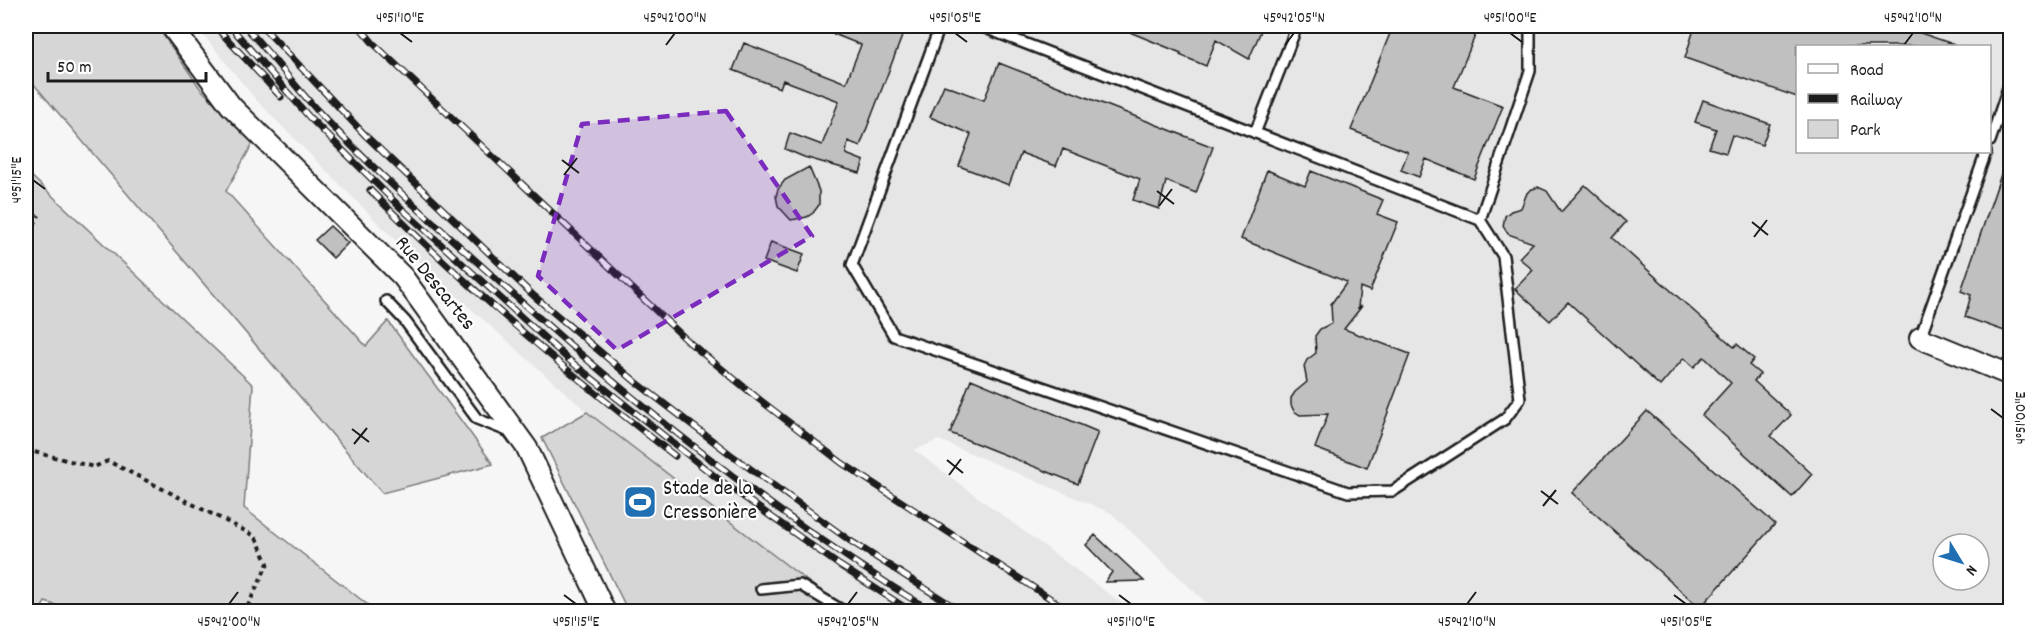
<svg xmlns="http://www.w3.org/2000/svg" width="2036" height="637" viewBox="0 0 2036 637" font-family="Dekko,sans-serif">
	<rect width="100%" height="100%" fill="#f6f6f6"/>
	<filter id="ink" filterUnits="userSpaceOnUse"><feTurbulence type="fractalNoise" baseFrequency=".0167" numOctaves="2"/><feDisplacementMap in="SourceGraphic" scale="12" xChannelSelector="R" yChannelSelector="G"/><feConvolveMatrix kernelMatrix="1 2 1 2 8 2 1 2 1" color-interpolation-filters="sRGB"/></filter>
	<g filter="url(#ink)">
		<path fill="#e6e6e6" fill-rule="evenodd" d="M196,26H2010V611H1215L1111,513L939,440L914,450L1132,611H854L823,593L587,412L406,251L257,101ZM1798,46H1990V152H1798ZM1943,544H1979V580H1943Z"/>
		<path fill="#d6d6d6" stroke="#797979" stroke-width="1.5" d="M26,26H157L200,88L253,143L226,191L366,346L388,321L493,464L382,493L26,75Z
			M26,171L253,385L244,508L368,605L372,611L77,612L45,602L40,611H26Z
			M587,412L823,593L854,611H628L542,438Z"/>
		<path fill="#c0c0c0" stroke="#1c1c1c" stroke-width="1.5" d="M814,26H906L860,146L848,141L846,154L864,161L860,173L804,157L785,149L790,133L822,145L839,101L783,80L780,88L733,70L744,43L846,83L861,45Z
			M1115,26H1263L1249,59L1216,40L1206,66L1180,55L1181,53Z
			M1393,26H1479L1454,87L1503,106L1474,179L1426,159L1419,177L1401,170L1408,152L1351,130Z
			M1695,26H1900L1953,44V46H1797V97L1685,58Z
			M999,63L1213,147L1196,193L1166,181L1159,209L1133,200L1140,179L1063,149L1056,166L1021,153L1009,185L959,166L971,134L930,117L944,85L984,100Z
			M1703,100L1770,124L1762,145L1732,135L1726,153L1709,148L1716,129L1695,122Z
			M2008,154H2010V333L1965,317L1971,295L1961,291Z
			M809,167L819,191V205L813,213L807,217L791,220L778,206L776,196L778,189L785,180Z
			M1267,170L1305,186L1311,171L1383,200L1377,214L1398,222L1370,291L1360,287L1358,308L1362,306L1344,329L1410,354L1367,468L1315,448L1328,414L1300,415L1294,411L1291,405V398L1295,392L1307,382L1304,366L1307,360L1316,353L1315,336L1320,329L1332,323L1331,304L1347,282L1241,239Z
			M1585,185L1626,222L1612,238L1734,347L1737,344L1754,359L1749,365L1760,374L1754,381L1791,415L1771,436L1812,474L1792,497L1702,415L1731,383L1704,357L1694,367L1684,358L1660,386L1568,302L1550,321L1515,289L1533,270L1519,258L1533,243L1508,234L1503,226L1505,216L1511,211L1521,208L1527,193L1530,190L1538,187L1547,191L1561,212Z
			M330,226L348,243L333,258L315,240Z
			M771,242L804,254L797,273L764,261Z
			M971,379L1098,432L1078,484L950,433Z
			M1647,411L1775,524L1700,608L1572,493Z
			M1095,535L1144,581L1105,582L1112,572L1086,545Z"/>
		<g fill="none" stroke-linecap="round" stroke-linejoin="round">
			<g stroke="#1c1c1c" stroke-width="14">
				<path id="service" d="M940,26L852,265L894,336L1348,492L1393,491L1505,419L1520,399L1503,256L1480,220L1530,71V26
					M980,26L1480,220
					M1255,133L1297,26
					M1990,141L2010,82
					M386,301L405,321L477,419L510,432
					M1920,338L1986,152
					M761,589L800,585L845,612"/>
			</g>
			<g stroke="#1c1c1c" stroke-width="24">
				<path id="minor" d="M171,26L231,106L403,277L527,448L605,612
					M1920,338L2010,375"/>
			</g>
			<path stroke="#1c1c1c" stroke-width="4" stroke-dasharray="4.5 4.5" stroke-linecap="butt" d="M26,241L39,215
				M26,450L94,467L108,461L255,536L268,563L245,612"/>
			<use href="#service" stroke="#fff" stroke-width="9"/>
			<use href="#minor" stroke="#fff" stroke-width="20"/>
			<g stroke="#1c1c1c" stroke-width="7">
				<path id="rail" d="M215,26L281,97
					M230,26L310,118L401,208L569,360L717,478L839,565L912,612
					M245,26C269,53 292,82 316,109C372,169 434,223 495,278C630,402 776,516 933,612
					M262,26L366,136L534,296L636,382L730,454L849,540L962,612
					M359,26L373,43L690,343L760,400L842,463L1071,612
					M370,190C465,286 568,373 675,456"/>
			</g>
			<use href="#rail" stroke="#fff" stroke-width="4.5" stroke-dasharray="14" stroke-linecap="butt"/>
		</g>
	</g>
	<path fill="#7b2cbf" fill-opacity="0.2" stroke="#7b2cbf" stroke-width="4.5" stroke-dasharray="12 8" stroke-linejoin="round" d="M726,111L812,236L617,350L538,276L582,124Z"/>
	<path fill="none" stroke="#1c1c1c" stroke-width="2" d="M400,33L412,42M955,33L967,42M1510,33L1522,42M666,45L675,33M1285,45L1294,33M1904,45L1913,33M562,160L579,173M564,175L577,158M33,180L45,189M1157,191L1174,204M1159,206L1172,189M1752,222L1768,235M1754,237L1767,220M1991,409L2003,418M352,429L369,442M354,444L367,428M947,460L963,473M949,475L961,459M1541,491L1558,504M1543,506L1556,490M564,595L576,604M1119,595L1131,604M1674,595L1686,604M229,604L238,592M848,604L857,592M1467,604L1476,592"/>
	<defs>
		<g id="stadium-square" transform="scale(1.725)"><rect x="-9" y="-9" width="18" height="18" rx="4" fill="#1f6fb2" stroke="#fff"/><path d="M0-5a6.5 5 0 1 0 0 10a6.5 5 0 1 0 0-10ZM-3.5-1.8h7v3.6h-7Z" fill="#fff"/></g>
	</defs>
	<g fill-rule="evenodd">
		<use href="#stadium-square" x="640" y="502"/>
	</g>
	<g text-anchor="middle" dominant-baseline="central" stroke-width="4.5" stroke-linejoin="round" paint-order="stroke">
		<g font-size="21" fill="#1c1c1c" stroke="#fff">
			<text transform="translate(434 284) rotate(51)">Rue Descartes</text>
		</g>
		<g font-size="21" fill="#1c1c1c" stroke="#fff" text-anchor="start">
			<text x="663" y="490">Stade de la<tspan x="663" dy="24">Cressonière</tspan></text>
		</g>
	</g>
	<rect width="2036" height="637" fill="none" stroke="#fff" stroke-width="66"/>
	<rect x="1796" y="45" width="195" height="108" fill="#ffffff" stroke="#a4a4a4" stroke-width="1.5"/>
	<rect x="1808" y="64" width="30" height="9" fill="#ffffff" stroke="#a4a4a4" stroke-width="1.5"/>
	<text x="1850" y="75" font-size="18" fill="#1c1c1c">Road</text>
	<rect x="1808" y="94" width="30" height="9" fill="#1c1c1c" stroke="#a4a4a4" stroke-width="1.5"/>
	<text x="1850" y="105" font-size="18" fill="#1c1c1c">Railway</text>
	<rect x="1808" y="120" width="30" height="18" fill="#d6d6d6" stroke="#a4a4a4" stroke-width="1.5"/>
	<text x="1850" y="135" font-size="18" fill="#1c1c1c">Park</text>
	<g transform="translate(1961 562) rotate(128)"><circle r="28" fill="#ffffff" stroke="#a4a4a4" stroke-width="1.5"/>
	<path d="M0-4.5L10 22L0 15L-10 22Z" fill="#1f6fb2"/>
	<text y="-9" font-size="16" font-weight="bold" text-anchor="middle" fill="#1c1c1c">N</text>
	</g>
	<path d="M48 72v9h158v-9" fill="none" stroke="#1c1c1c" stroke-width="3"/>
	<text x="57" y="72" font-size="18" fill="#1c1c1c" stroke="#ffffff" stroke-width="4.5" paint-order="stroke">50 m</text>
	<rect x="33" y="33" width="1970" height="571" fill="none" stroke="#1c1c1c" stroke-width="2"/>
	<g font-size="15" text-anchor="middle" fill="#1c1c1c">
		<text x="400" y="22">4°51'10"E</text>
		<text x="675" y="22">45°42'00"N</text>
		<text x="955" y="22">4°51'05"E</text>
		<text x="1294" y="22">45°42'05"N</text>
		<text x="1510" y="22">4°51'00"E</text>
		<text x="1913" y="22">45°42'10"N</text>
		<text transform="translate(16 180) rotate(-90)" y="5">4°51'15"E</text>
		<text transform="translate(2020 418) rotate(-90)" y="5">4°51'00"E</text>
		<text x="229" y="626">45°42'00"N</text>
		<text x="576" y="626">4°51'15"E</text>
		<text x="848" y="626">45°42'05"N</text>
		<text x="1131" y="626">4°51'10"E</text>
		<text x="1467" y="626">45°42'10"N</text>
		<text x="1686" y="626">4°51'05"E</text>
	</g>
</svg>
